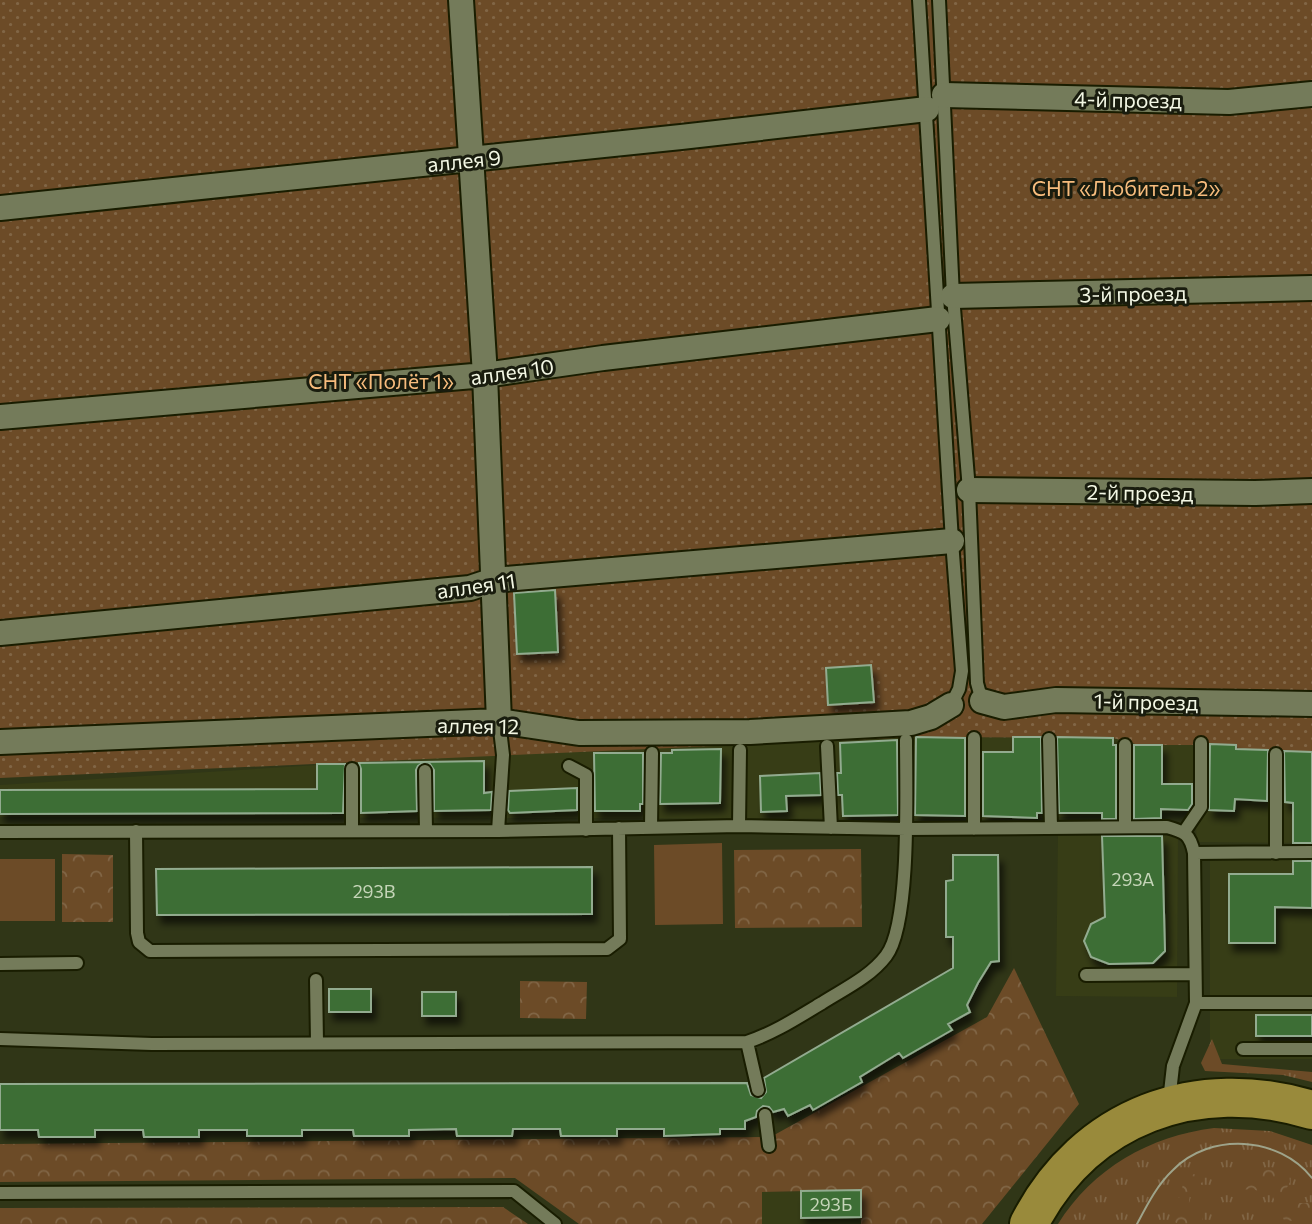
<svg xmlns="http://www.w3.org/2000/svg" width="1312" height="1224" viewBox="0 0 1312 1224" font-family="Commissioner,sans-serif">
	<defs>
		<pattern id="grass-tufts" width="24" height="20" patternUnits="userSpaceOnUse" patternTransform="scale(1.75)"><rect width="24" height="20" fill="#6c4b27"/><path d="M3 7l-1-3M5 7V3M7 7l1-3M15 17l-1-3M17 17v-4M19 17l1-3" fill="none" stroke="#816646"/></pattern>
		<pattern id="forest-crowns" width="20" height="18" patternUnits="userSpaceOnUse" patternTransform="scale(1.75)"><rect width="20" height="18" fill="#6c4b27"/><path d="M2 6a3 3 0 1 1 6 0M12 15a3 3 0 1 1 6 0" fill="none" stroke="#816646"/></pattern>
		<pattern id="garden-dots" width="8" height="8" patternUnits="userSpaceOnUse" patternTransform="scale(1.75)"><rect width="8" height="8" fill="#6c4b27"/><path d="M2 2h.1M6 6h.1" fill="none" stroke="#816646" stroke-width="1.8" stroke-linecap="round"/></pattern>
		<filter id="shadow"><feDropShadow dx="4.5" dy="8" stdDeviation="3.5" flood-color="#0009"/></filter>
	</defs>
	<rect width="100%" height="100%" fill="#303617"/>
	<path fill="#373d16" d="M916,737L1113,738L1139,745H1236L1238,749L1312,752V843L1197,842L1195,812L1013,819L0,817V785L334,764L347,761Z
		M1058,835L1178,836L1177,997L1056,996Z
		M1210,860H1312V1059H1210Z
		M861,1190V1224H762V1192Z"/>
	<path fill="url(#grass-tufts)" d="M1212,1039L1222,1064L1312,1072V1082L1283,1075L1205,1071L1201,1063Z
		M1214,1128L1270,1131L1312,1145V1224H1058C1093,1168 1150,1136 1214,1128Z"/>
	<path fill="url(#forest-crowns)" d="M861,849L862,927L735,928L734,850Z
		M62,854L113,855V922H62Z
		M1014,968L1079,1104L982,1224H861L860,1190L762,1192V1224H579L515,1178L0,1182V1144L765,1137L776,1134L987,1017Z
		M520,981L587,982L586,1019L520,1018Z
		M1250,1168L1289,1172L1290,1182L1283,1195L1288,1203H1312L1311,1223L1284,1220L1272,1195L1252,1189L1241,1190L1239,1180Z
		M1194,1174L1204,1180L1190,1195L1188,1208L1204,1211L1202,1223L1178,1224L1170,1219V1209L1179,1198L1184,1181Z
		M503,1207L528,1224H0V1208Z"/>
	<path fill="url(#garden-dots)" d="M0,0H1312V752L1238,749L1236,745H1139L1113,738L916,737L0,778Z"/>
	<path fill="#6c4b27" d="M722,843L723,924L655,925L654,845Z
		M0,859H55V921H0Z"/>
	<path fill="#3c6e36" stroke="#92ab8f" stroke-width="2" filter="url(#shadow)" d="M555,590L558,652L517,654L514,593Z
		M871,665L874,702L828,705L826,668Z
		M916,737L965,738V816L915,815Z
		M1013,737H1041L1042,813H1037V818L983,816V752H1013Z
		M1057,737L1113,738V745H1116V819H1102V813H1059Z
		M897,740L898,815L843,816L842,795H838L837,773H841L840,743Z
		M1210,744L1236,745V749L1268,750L1267,801L1235,799L1234,811L1209,810Z
		M1134,745H1162V784H1192V804L1188,810L1161,809V818L1134,819Z
		M721,749L720,803L660,804L661,753H672V750Z
		M1284,751L1312,752V843H1293V803L1285,802Z
		M594,753H643V804H640V811H595Z
		M484,761V793L492,792L491,810L434,811V770L430,764L424,762L418,766L416,770L417,811L361,813V769L359,763Z
		M317,764H345L343,813L0,814V790L317,789Z
		M820,773L821,795L786,796L787,811L761,812L760,776Z
		M577,788V810L510,813L508,810L509,791Z
		M1102,836H1162L1165,951L1153,963L1109,964L1091,957L1084,941L1091,924L1105,917Z
		M953,855H998L999,961L991,962L978,983L967,1005L970,1012L948,1024L952,1030L903,1058L899,1053L860,1077L862,1082L813,1110L810,1105L788,1116L784,1109L773,1112L769,1107L763,1106L757,1111L756,1117L745,1121V1129H720V1134L664,1136V1129H617V1136H561L560,1129H513L512,1136H457L456,1129L409,1130V1136H354L353,1130H302V1136H247V1130H199V1137H144L143,1130H95V1137H39L38,1130H0V1084L747,1083L751,1095L761,1098L766,1092L764,1078L953,968V937H946V881L953,880Z
		M1293,861H1312V908L1275,907V943H1229V874H1293Z
		M592,867V914L157,915L156,869Z
		M329,989H371V1012H329Z
		M422,992H456V1016H422Z
		M1256,1015H1312V1036H1256Z
		M861,1190V1217L801,1218V1191Z"/>
	<g fill="none" stroke-linecap="round" stroke-linejoin="round">
		<g stroke="#191d00" stroke-width="16">
			<path id="lane" d="M919,0L952,541L962,671L959,689L951,705
				M939,0L953,296L969,490L977,683L982,701
				M1049,739L1051,828
				M827,746L831,828
				M569,766L586,775V830
				M352,769V831
				M425,771L426,831
				M739,826L740,750
				M1125,827V745
				M651,828L652,753
				M974,829V738
				M136,831L137,933L139,942L150,951L607,949L620,939L619,828
				M498,831L503,755L499,721
				M0,832L498,831L739,826L906,829L1167,827C1185,832 1190,834 1194,853L1312,852
				M1184,832L1201,807V743
				M1276,853V754
				M0,964L77,963
				M1086,975L1195,974
				M316,980L317,1042
				M1196,1003H1312
				M0,1039L152,1044L747,1042C774,1033 797,1018 822,1003C844,989 870,977 886,956C911,924 906,785 906,740
				M747,1042L758,1090
				M1243,1049H1312
				M1169,1101L1173,1066L1196,1003L1194,853
				M765,1115L769,1146
				M0,1193L514,1191L555,1224"/>
		</g>
		<g stroke="#191d00" stroke-width="28">
			<path id="street" d="M461,0L485,375L499,721
				M944,95L1229,102L1312,94
				M0,208L681,137L927,109
				M953,296L1312,288
				M0,417L485,375L603,358L938,319
				M969,490L1255,493L1312,491
				M0,633L470,588L494,580L952,541
				M982,701L1004,707L1056,700L1312,704
				M0,742L499,721L579,733L750,732L911,723L931,717L951,705"/>
		</g>
		<g stroke="#191d00" stroke-width="42">
			<path id="primary" d="M1029,1224C1085,1115 1197,1075 1312,1110"/>
		</g>
		<use href="#lane" stroke="#747b5a" stroke-width="12"/>
		<use href="#street" stroke="#747b5a" stroke-width="24"/>
		<use href="#primary" stroke="#998a3b" stroke-width="38"/>
		<path stroke="#9ea38a" stroke-width="2" d="M1137,1224C1147,1205 1157,1185 1173,1170C1210,1132 1279,1136 1312,1178"/>
	</g>
	<g text-anchor="middle" dominant-baseline="central" stroke-width="6" stroke-linejoin="round" paint-order="stroke">
		<g font-size="18" fill="#c5d5b8">
			<text x="1133" y="879">293А</text>
			<text x="374" y="891">293В</text>
			<text x="831" y="1204">293Б</text>
		</g>
		<g font-size="21" fill="#f3f7e4" stroke="#191c0e">
			<text transform="translate(1128 99) rotate(1)">4-й проезд</text>
			<text transform="translate(464 160) rotate(-6)">аллея 9</text>
			<text transform="translate(1133 293) rotate(-1)">3-й проезд</text>
			<text transform="translate(512 371) rotate(-8)">аллея 10</text>
			<text transform="translate(1140 492) rotate(1)">2-й проезд</text>
			<text transform="translate(476 585) rotate(-8)">аллея 11</text>
			<text transform="translate(1146 701) rotate(1)">1-й проезд</text>
			<text transform="translate(478 725) rotate(1)">аллея 12</text>
		</g>
		<g font-size="21" fill="#f7bc7d" stroke="#191c0e">
			<text x="1126" y="187">СНТ «Любитель 2»</text>
			<text x="381" y="380">СНТ «Полёт 1»</text>
		</g>
	</g>
</svg>
